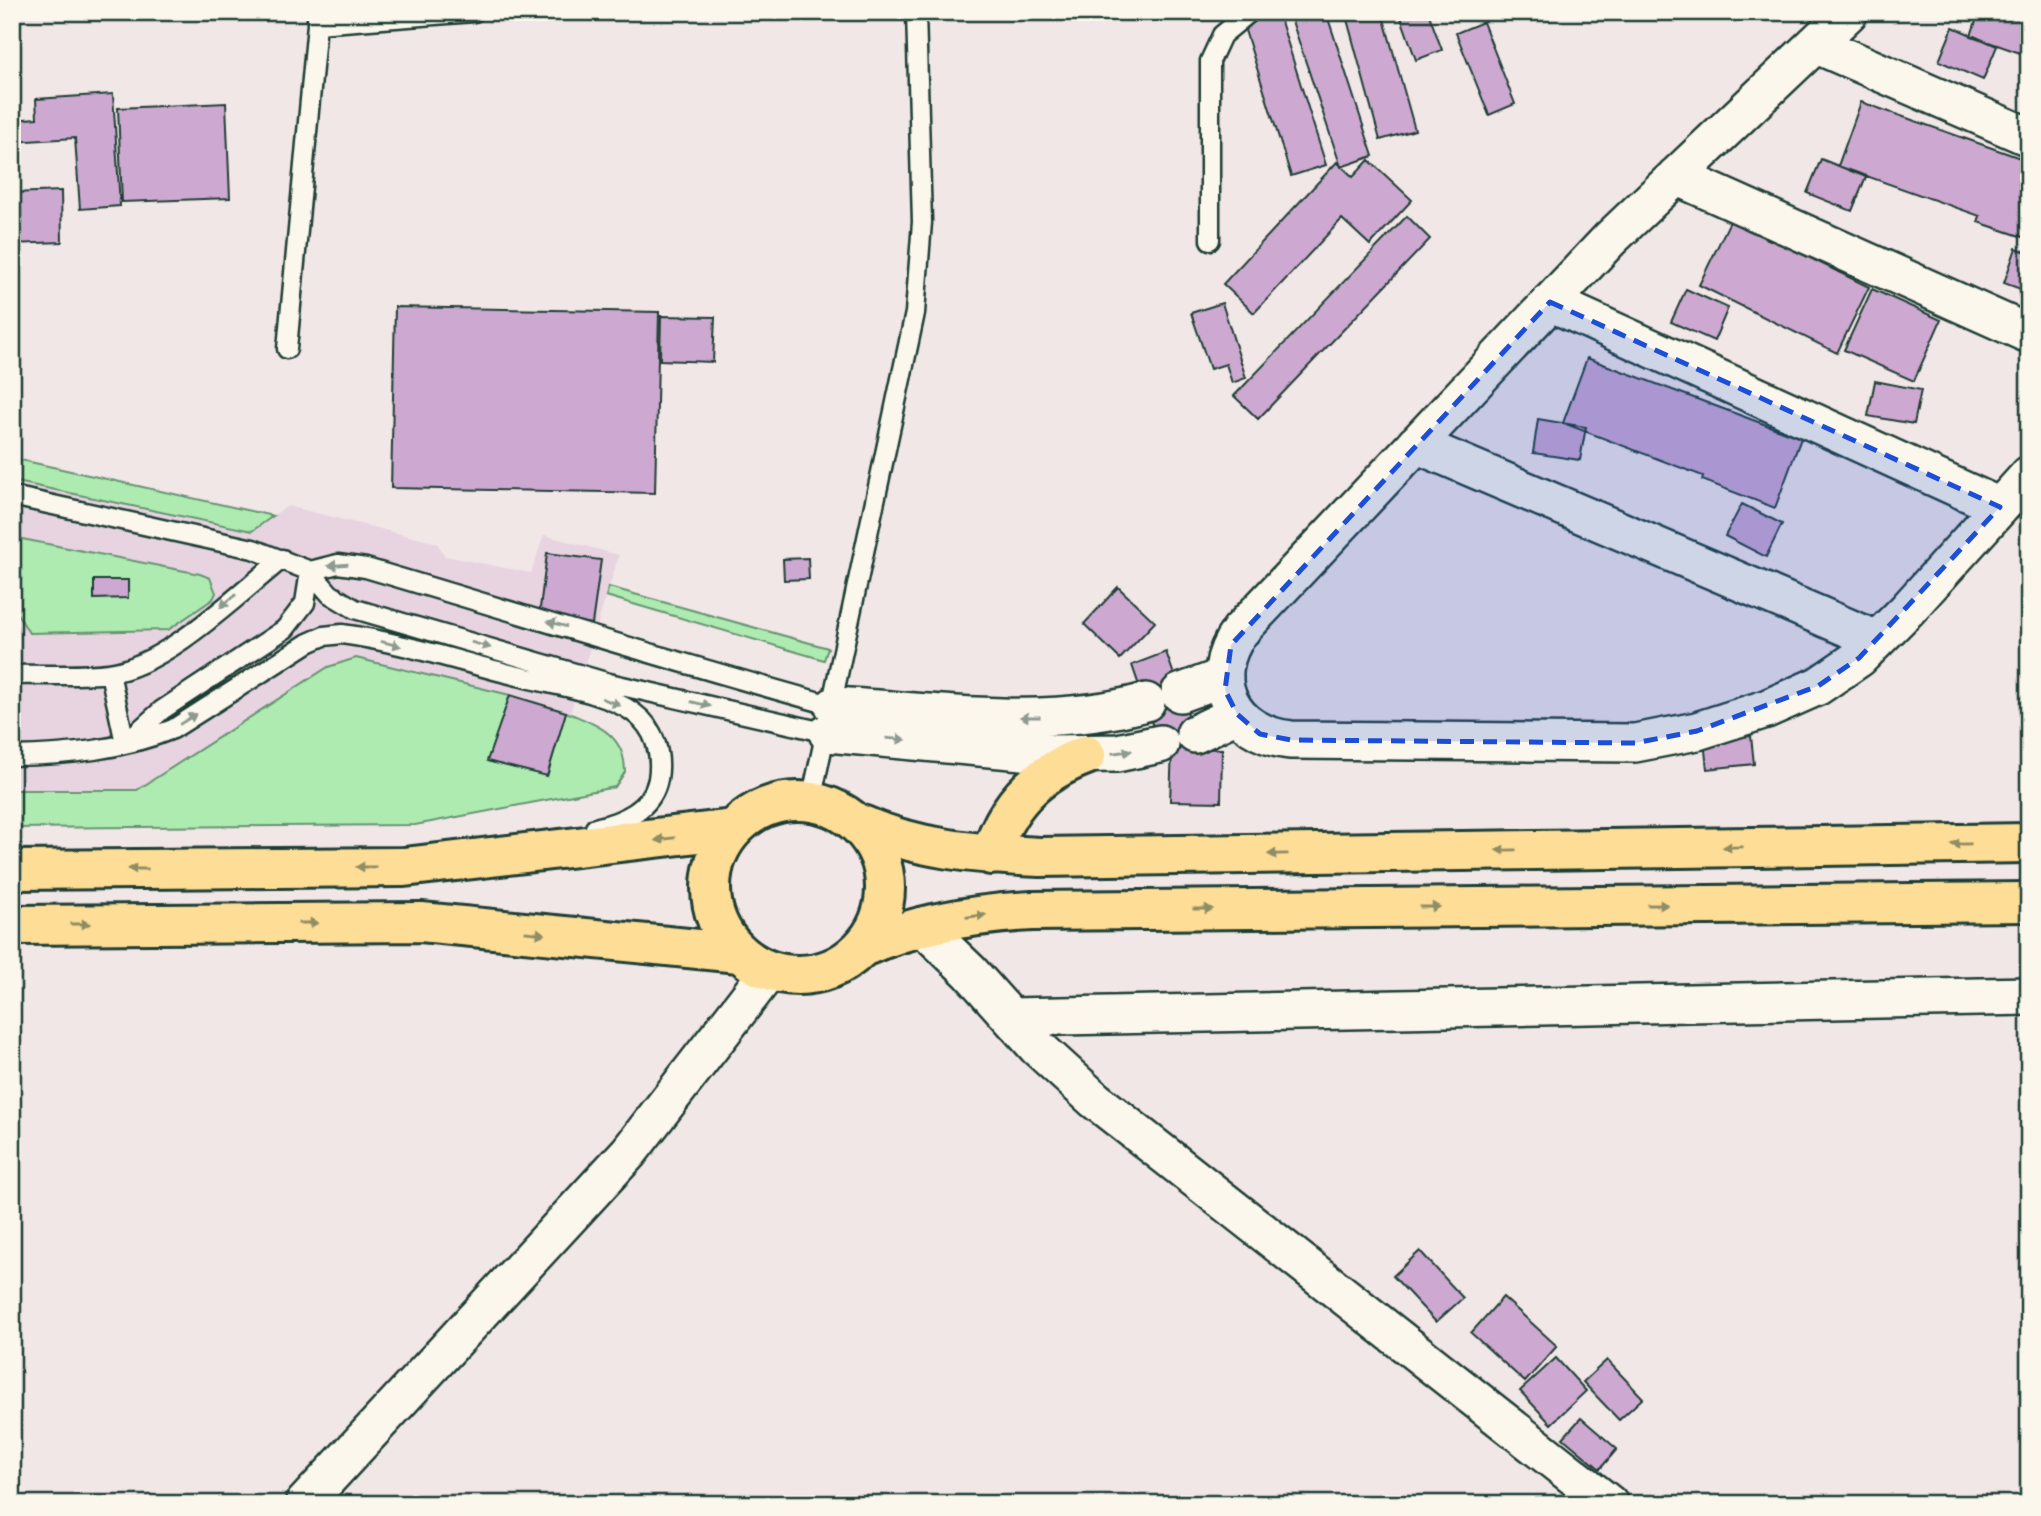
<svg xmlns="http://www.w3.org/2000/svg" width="2041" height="1516" viewBox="0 0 2041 1516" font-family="'Playpen Sans',sans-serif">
	<rect width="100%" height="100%" fill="#f2e7e7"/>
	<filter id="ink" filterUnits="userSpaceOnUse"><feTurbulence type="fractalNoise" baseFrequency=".0143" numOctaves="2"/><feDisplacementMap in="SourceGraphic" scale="14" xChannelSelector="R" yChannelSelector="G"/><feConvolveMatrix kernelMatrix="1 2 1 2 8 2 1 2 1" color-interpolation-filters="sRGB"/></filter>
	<g filter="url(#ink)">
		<path fill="#e7d4e0" d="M12,458L272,516L288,506L437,543L445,556L531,573L544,535L619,555L570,713L608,730L620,769L415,825L12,828Z"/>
		<path fill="#aeebb1" stroke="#669472" stroke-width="2" d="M12,458L273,516L252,531L12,481Z
			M12,537L200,574L210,578L216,593L213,599L168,630L29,633L12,605Z
			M609,587L828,648L824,660L606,596Z
			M356,658L510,695L488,761L547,776L566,712C597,725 625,734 625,772L615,787L415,825L12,828V790H137L328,667Z"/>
		<path fill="#cda9d1" stroke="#1f3d34" stroke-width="2" d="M1278,12L1326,165L1291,176L1243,24Z
			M1289,12H1326L1373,156L1341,167Z
			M1345,12H1382L1415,130L1380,140Z
			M1399,12H1428L1442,50L1416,60Z
			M1979,12H2029V56L1971,36Z
			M1483,22L1515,104L1489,115L1456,33Z
			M1953,27L1997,46L1983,80L1939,61Z
			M113,94L120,206L80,209L75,138L12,142V120L37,118L36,99Z
			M1861,102L2029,161V239L1978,222L1980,216L1838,166Z
			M226,103L230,198L122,202L118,108Z
			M1821,159L1866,177L1852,211L1807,193Z
			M1369,160L1412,200L1370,245L1342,219L1254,313L1223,284L1337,162L1353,177Z
			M61,191L62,242L12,244V193Z
			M1407,216L1430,239L1258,419L1234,396Z
			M1731,219L1869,287L1837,353L1699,285Z
			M2016,248L2029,253V292L2004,283Z
			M1686,289L1728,308L1714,341L1671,322Z
			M1872,289L1941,320L1914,381L1844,350Z
			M1222,303L1246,378L1232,383L1226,364L1210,369L1191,313Z
			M395,307L659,312L655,493L391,488Z
			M661,316L715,317L713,362L660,360Z
			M1587,358L1801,438L1775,508L1702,480L1703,476L1563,423Z
			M1875,381L1921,390L1914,424L1868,416Z
			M1538,419L1586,427L1580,460L1533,453Z
			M1742,504L1782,524L1766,557L1725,536Z
			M547,553L601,560L592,624L539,616Z
			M808,558L809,579L784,580L783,559Z
			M94,580H128V598L94,599Z
			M1118,587L1155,622L1120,659L1084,624Z
			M1166,652L1196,737L1161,750L1132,665Z
			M510,695L566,712L547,776L487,761Z
			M1751,736L1754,764L1707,769L1704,741Z
			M1172,748L1222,749L1221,802L1170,801Z
			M1420,1251L1463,1298L1436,1322L1393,1276Z
			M1503,1297L1557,1346L1525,1382L1471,1333Z
			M1556,1358L1586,1391L1551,1424L1520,1391Z
			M1607,1360L1643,1398L1619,1420L1583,1382Z
			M1581,1418L1617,1449L1600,1469L1563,1438Z"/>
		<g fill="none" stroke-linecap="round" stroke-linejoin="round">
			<g stroke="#1f3d34" stroke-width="23">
				<path id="lane" d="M317,13V24L474,12
					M1210,240V61L1222,35L1250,12
					M287,349L317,24
					M12,496L253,549L310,571L330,594L355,609L609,683L828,733
					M310,571L338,564L366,568C522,614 677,663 834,706
					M110,673L125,743
					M12,675C44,674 77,677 109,673C166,666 237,595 282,559
					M125,743L162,710L285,629L305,603L310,571
					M12,756C68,755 121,750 173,729L308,643L324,636L342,634C401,642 460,662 518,676C551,685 607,692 634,713C655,728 662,754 658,779C652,810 622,822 595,828
					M811,801L915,313L922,222L916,12"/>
			</g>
			<g stroke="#1f3d34" stroke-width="42">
				<path id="street" d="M1849,12L1610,239L1240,631C1204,680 1231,734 1291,740L1635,743L1697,731L1766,709L1818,686L1859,658L1907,610L2029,475
					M1815,44L2029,137
					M1676,176L2029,334
					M1550,302L2000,507
					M1416,444L1877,640
					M1180,693L1224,677
					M834,706C937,712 1045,730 1146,702
					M828,733L1054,754L1117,753L1160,744
					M1195,734L1237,714
					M922,926L970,972L1037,1047L1095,1100L1609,1504
					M1011,1017L2029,996
					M304,1504L629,1152L769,971"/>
			</g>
			<g stroke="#1f3d34" stroke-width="44">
				<path id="highway" d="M711 888a87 87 0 1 1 174 0a87 87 0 1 1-174 0Z
					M857,823C915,849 977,854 1040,857L2029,843
					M991,855C1005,805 1037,773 1086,755
					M12,870L404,867L733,829
					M12,925L421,922L739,953
					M863,947C917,923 974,914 1032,911L2029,902"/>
			</g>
			<use href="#lane" stroke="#fbf7ec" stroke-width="18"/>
			<use href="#street" stroke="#fbf7ec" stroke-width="37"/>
			<use href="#highway" stroke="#fedd96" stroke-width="38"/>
		</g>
		<defs><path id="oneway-solid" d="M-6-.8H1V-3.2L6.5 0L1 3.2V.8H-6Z" transform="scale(1.75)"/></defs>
		<g fill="#8d9a90">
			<use href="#oneway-solid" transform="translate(338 565) rotate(176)"/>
			<use href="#oneway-solid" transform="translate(228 601) rotate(141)"/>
			<use href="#oneway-solid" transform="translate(557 624) rotate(-164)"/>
			<use href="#oneway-solid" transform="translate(391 644) rotate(14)"/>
			<use href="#oneway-solid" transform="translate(481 645) rotate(16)"/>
			<use href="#oneway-solid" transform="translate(611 702) rotate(22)"/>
			<use href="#oneway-solid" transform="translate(701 704) rotate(13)"/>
			<use href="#oneway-solid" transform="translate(1030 717) rotate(180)"/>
			<use href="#oneway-solid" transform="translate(188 719) rotate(-32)"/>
			<use href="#oneway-solid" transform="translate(896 739) rotate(5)"/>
			<use href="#oneway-solid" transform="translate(1122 752) rotate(-8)"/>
		</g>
		<g fill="#8e8d65">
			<use href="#oneway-solid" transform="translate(665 839) rotate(172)"/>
			<use href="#oneway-solid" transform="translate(1961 844) rotate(179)"/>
			<use href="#oneway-solid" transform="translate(1733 847) rotate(179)"/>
			<use href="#oneway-solid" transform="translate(1506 850) rotate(179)"/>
			<use href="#oneway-solid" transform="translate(1278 854) rotate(179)"/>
			<use href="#oneway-solid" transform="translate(366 867) rotate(180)"/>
			<use href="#oneway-solid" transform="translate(138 869) rotate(180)"/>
			<use href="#oneway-solid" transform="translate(1658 905)"/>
			<use href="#oneway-solid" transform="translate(1430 907)"/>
			<use href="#oneway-solid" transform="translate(1203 909)"/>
			<use href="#oneway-solid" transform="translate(976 916) rotate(-8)"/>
			<use href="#oneway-solid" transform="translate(308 923)"/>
			<use href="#oneway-solid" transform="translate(80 924)"/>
			<use href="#oneway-solid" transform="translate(535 933) rotate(6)"/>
		</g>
	</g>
	<path fill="#1d4ed8" fill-opacity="0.2" stroke="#1d4ed8" stroke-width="5" stroke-dasharray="14 9" stroke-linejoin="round" d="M1550,302L2000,507L1859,658L1818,686L1697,731L1635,743L1291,740L1260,734L1237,714L1225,690L1231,645Z"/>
	<rect width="2041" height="1516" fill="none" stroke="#fbf7ec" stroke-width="42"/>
	<rect x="21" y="21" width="1999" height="1474" fill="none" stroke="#1f3d34" stroke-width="2.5" filter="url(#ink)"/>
</svg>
